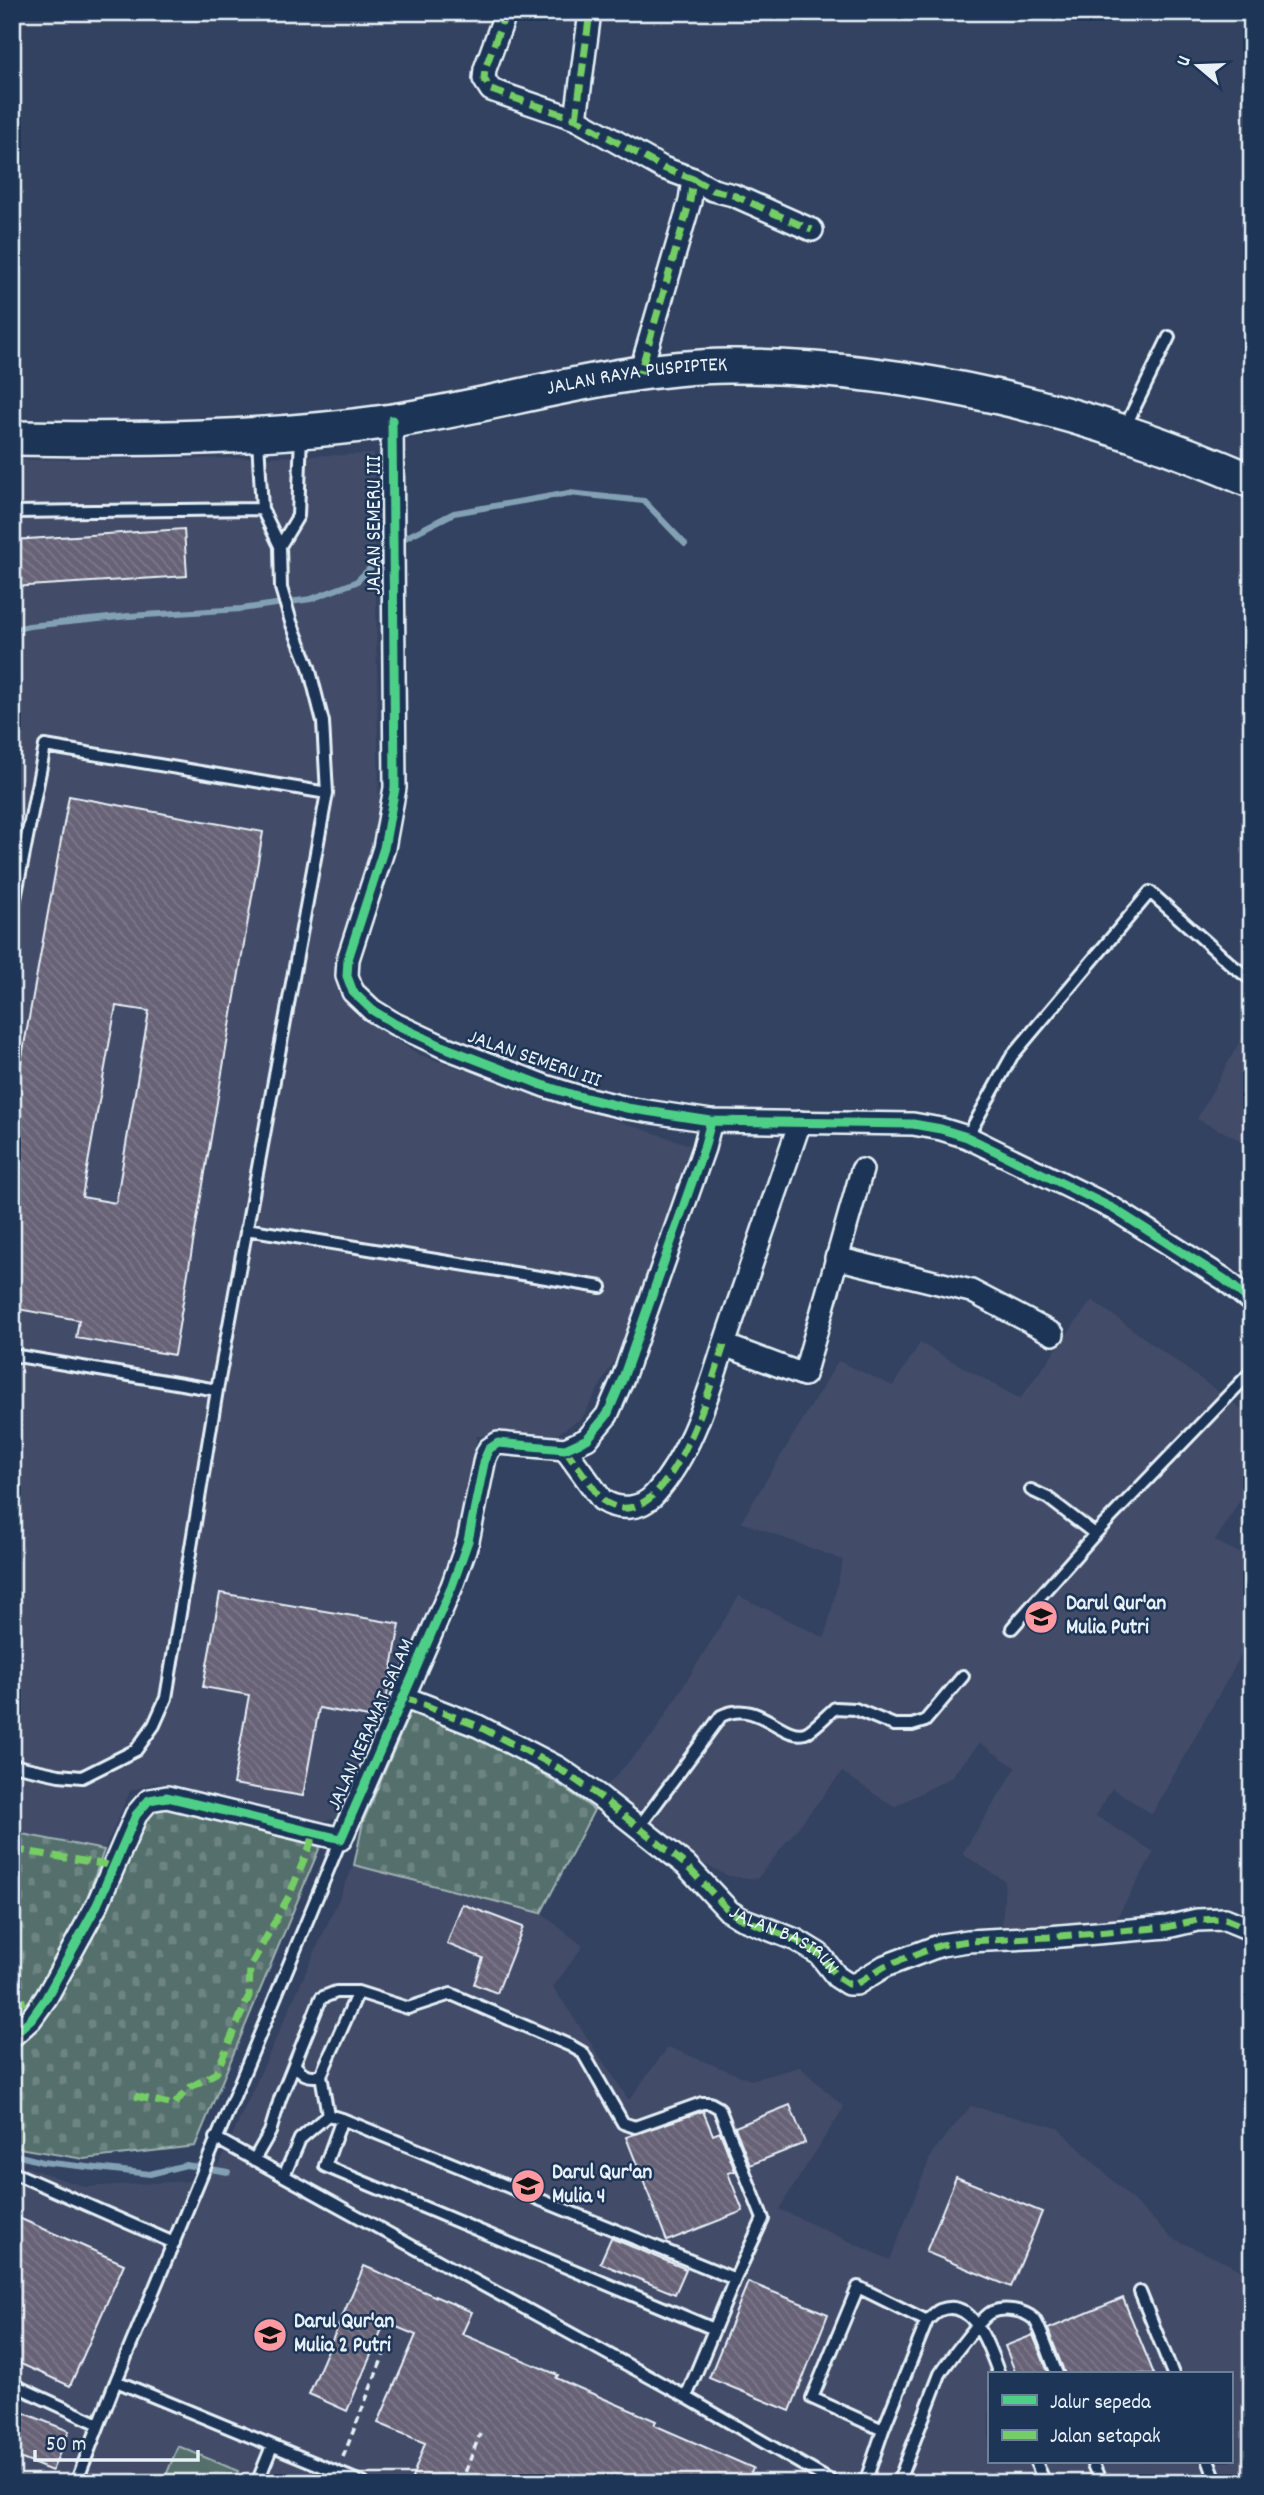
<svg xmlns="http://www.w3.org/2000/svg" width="1264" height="2495" viewBox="0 0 1264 2495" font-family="Dekko,sans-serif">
	<defs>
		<pattern id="cemetery-stones" width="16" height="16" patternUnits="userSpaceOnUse" patternTransform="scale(1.75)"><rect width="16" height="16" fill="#546f6c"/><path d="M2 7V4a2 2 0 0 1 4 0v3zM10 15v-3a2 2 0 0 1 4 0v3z" fill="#6d8482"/></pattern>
		<pattern id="building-back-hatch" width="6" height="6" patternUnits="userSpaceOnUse" patternTransform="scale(1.75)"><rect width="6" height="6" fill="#676277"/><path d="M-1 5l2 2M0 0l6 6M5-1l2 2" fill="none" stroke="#7d798b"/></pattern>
	</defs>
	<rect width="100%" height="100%" fill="#334261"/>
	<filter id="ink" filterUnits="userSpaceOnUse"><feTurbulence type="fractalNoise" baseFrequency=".0143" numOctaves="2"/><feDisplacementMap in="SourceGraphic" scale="14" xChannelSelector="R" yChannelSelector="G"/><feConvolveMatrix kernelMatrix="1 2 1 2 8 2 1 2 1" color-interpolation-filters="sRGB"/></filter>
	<g filter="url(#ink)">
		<path fill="#434c68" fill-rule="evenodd" d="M374,454L379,826L343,971L355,1014L420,1055L690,1145L624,1343L582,1418L551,1438L477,1436L463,1547L343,1817L315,1822L155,1783L130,1791L104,1850L12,1832V460L197,459Z
			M1252,1019V1146L1197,1119Z
			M1092,1300L1242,1409L1248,1487L1215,1541L1252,1559V1651L1245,1648L1152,1814L1112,1788L1096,1816L1154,1852L1116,1919L1002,1929L1005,1881L962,1854L1016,1768L980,1743L950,1778L894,1807L842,1772L757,1879L729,1876L691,1858L603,1790L653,1735L739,1596L825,1638L843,1560L741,1522L838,1361L893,1386L920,1343L1020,1399Z
			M354,1865L541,1913L583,1946L553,1987L629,2100L668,2047L751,2080L800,2067L844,2107L779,2209L890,2260L932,2153L971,2106L1058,2128L1172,2238L1252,2275V2483H12V2162L85,2187L188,2181L220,2163ZM989,2374H1231V2462H989Z"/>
		<path fill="url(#cemetery-stones)" stroke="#9eb0b2" stroke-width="2" d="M412,1708C475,1737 540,1766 594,1810L541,1913L354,1865L363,1822Z
			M158,1807L322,1842L195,2146L84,2159L12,2147V2048L44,2017L143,1819Z
			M12,1832L104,1850L86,1901L33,2000L12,2022Z"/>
		<path fill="#546f6c" stroke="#9eb0b2" stroke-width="2" d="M178,2446L238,2471L233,2483H163Z"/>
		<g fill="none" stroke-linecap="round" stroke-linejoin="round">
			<path stroke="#83a1b4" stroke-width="6" d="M399,541L454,513L569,493L644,501L685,544
				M12,630L29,626L129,616L241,609L311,599L356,582L386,553
				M12,2154L43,2162L150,2174L186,2165L228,2172"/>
		</g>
		<path fill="url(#building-back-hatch)" stroke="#e8f1f8" stroke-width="2" fill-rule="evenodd" d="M184,529L187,576L12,587V540Z
			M69,796L263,832L174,1355L76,1338L79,1320L12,1308V1112ZM116,1006L149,1011L116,1203L82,1197Z
			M220,1593L400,1624L385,1706L380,1719L319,1708L303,1796L233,1784L249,1695L203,1687Z
			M462,1904L523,1927L497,1993L474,1984L483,1958L447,1944Z
			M790,2105L805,2143L750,2165L735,2127Z
			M703,2111L713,2135L720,2132L735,2171L728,2173L743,2211L667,2241L626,2137Z
			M956,2177L1042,2212L1011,2287L926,2252Z
			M12,2215L124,2264L70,2386L12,2360Z
			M611,2238L686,2269L675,2294L600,2263Z
			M364,2266L472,2312L462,2334L558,2375L556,2378L656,2421L654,2425L753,2468L747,2483H423L412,2478L425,2443L378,2423L416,2335L385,2322L347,2411L309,2394Z
			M748,2282L828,2314L790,2411L709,2378Z
			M1123,2298L1154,2374H1065L1048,2329Z
			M1033,2335L1049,2374H1016L1005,2346Z
			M12,2408L69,2431L52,2471L12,2455Z"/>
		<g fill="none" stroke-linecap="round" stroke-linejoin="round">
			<g stroke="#e8f1f8" stroke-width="16">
				<path id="lane" d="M1125,427L1169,337
					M258,440L262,509L280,546L298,516L301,434
					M12,512L262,509
					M12,914L45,746L327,793
					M967,1137L1012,1056L1150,892L1233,966L1252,980
					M246,1229L601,1287
					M12,1355L217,1390
					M1031,1490L1048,1498L1095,1534
					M1012,1628L1095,1534L1252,1371
					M12,1765L59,1775L82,1777L136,1750L154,1725L166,1698L217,1390L327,793L323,722L309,667L291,622L281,588L280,546
					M639,1827L721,1716C758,1698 782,1740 805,1733C812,1731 828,1714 835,1708L855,1709L894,1725H912L925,1721L963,1676
					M341,1839L116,2381L363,2483
					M294,2064C302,2074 307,2078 321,2075
					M328,2115L342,2119L735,2279
					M342,2119L325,2166L714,2329
					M215,2138L686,2397L834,2483
					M254,2160L270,2132L280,2099L321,1998L336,1992H358L408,2008L451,1994L571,2046L583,2053L623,2123L635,2127L702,2103H710L719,2108L763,2219L735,2279L686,2397
					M12,2172L174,2243
					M284,2176L300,2139L328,2115L321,2075L358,1992
					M1140,2292L1173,2374
					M12,2384L99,2424
					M883,2430L812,2398L858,2287L927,2321
					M1036,2462L1045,2483
					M1092,2462L1101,2483
					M1209,2462L1217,2483
					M76,2483L116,2381
					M257,2483L272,2446
					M865,2483L883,2430L927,2321C930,2318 935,2312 940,2310C975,2296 990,2352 999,2374
					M898,2483L940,2374C947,2363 982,2316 992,2312C1004,2307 1024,2310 1034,2319C1040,2325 1052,2363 1057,2374"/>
			</g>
			<g stroke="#e8f1f8" stroke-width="26">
				<g id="street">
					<path d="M506,12L485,69L484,79L491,90L576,119L663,168L693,179L690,201L640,373"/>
					<path d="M576,119L590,12"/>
					<path d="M693,179L713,190L733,195L812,230"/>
					<path d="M392,420L395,788L384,848L348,959L347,976L353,992L372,1010L395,1024L444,1047L545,1086L577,1096L627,1108L711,1121L913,1124L941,1129L967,1137L1114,1209L1224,1279L1252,1302"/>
					<path d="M836,1258L971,1291L1053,1334"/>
					<path d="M724,1345L804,1375L862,1170"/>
					<path d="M565,1449L602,1500C619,1511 641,1510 655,1494C695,1449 710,1385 729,1330C753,1261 776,1191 800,1122"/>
					<path id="s1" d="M403,1697L478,1726L557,1767L599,1796L686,1865L729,1911L740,1918L796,1940L819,1954L837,1977L848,1984H856L885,1966L941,1945L968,1941L1049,1937L1167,1927L1197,1920L1225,1919L1252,1930"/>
					<path d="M12,2036L31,2019L46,1998L97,1905L136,1815L149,1800L167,1797L341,1839L452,1586L468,1541L485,1458L489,1449L498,1443L565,1449L587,1439L607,1415L623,1378L704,1148L711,1121"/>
				</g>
			</g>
			<g stroke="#e8f1f8" stroke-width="38">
				<g id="primary">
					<path id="s2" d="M12,438C139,440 266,439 392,421C504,404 615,367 729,366C908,365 1088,410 1252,481"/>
				</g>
			</g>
			<path stroke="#e8f1f8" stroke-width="3.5" stroke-dasharray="7 5" stroke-linecap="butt" d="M343,2457L386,2349
				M461,2483L480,2434
				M578,2483L580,2478"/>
			<use href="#lane" stroke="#1d3557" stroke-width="10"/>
			<use href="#street" stroke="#1d3557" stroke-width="21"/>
			<use href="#primary" stroke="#1d3557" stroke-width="33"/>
			<path stroke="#74ce65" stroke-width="7" stroke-dasharray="14 7" stroke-linecap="butt" d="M506,12L485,69L484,79L491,90L576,119L663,168L693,179L690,201L640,373
				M576,119L590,12
				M693,179L713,190L733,195L812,230
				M565,1449L602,1500C666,1546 711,1384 724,1345
				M403,1697L478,1726L557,1767L599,1796L686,1865L729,1911L740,1918L796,1940L819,1954L837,1977L848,1984H856L885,1966L941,1945L968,1941L1049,1937L1167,1927L1197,1920L1225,1919L1252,1930
				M12,1849L114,1866
				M12,2004L33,2000
				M135,2096L174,2105L187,2089L216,2073L249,1996L250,1967L289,1896L315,1833"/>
			<g stroke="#1d3557" stroke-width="13">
				<path id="cycleway" d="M392,420L395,788L384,848L348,959L347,976L353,992L372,1010L395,1024L444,1047L545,1086L577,1096L627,1108L711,1121L913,1124L941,1129L967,1137L1114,1209L1224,1279L1252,1302
					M12,2036L31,2019L46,1998L97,1905L136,1815L149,1800L167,1797L341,1839L452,1586L468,1541L485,1458L489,1449L498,1443L565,1449L587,1439L607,1415L623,1378L704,1148L711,1121"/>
			</g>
			<use href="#cycleway" stroke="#4dcf88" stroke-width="9"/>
		</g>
	</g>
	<defs>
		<g id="school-disc" transform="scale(1.75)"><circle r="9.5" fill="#ff9aa2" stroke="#1d3557"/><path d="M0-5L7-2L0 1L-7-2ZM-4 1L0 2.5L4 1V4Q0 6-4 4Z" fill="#111"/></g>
	</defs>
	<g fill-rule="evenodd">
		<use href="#school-disc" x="1041" y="1617"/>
		<use href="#school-disc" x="528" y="2186"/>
		<use href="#school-disc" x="270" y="2335"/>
	</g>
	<g text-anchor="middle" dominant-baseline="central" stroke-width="5" stroke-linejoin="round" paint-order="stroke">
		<g font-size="21" fill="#e8f1f8" stroke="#1d3557">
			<text stroke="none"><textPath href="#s2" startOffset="630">JALAN RAYA PUSPIPTEK</textPath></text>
			<text transform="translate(376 525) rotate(-90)">JALAN SEMERU III</text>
			<text transform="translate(534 1060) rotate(19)">JALAN SEMERU III</text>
			<text transform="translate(372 1725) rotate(-66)">JALAN KERAMAT SALAM</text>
			<text stroke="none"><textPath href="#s1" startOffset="457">JALAN BASIRUN</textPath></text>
		</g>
		<g font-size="21" font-weight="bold" fill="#e8f1f8" stroke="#1d3557" text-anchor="start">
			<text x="1066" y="1605">Darul Qur'an<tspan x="1066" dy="24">Mulia Putri</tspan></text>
			<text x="552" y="2174">Darul Qur'an<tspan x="552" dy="24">Mulia 4</tspan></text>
			<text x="294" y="2323">Darul Qur'an<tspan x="294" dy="24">Mulia 2 Putri</tspan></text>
		</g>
	</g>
	<rect width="1264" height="2495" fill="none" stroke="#1d3557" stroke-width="42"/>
	<rect x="21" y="21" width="1222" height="2453" fill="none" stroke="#e8f1f8" stroke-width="2.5" filter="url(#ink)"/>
	<rect x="988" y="2372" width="245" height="91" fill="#1d3557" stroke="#6e8097" stroke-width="2"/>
	<rect x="1002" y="2395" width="35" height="10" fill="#4dcf88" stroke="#6e8097" stroke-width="2"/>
	<text x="1050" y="2408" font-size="21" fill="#e8f1f8">Jalur sepeda</text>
	<rect x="1002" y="2430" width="35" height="10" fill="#74ce65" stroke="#6e8097" stroke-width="2"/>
	<text x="1050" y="2442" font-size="21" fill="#e8f1f8">Jalan setapak</text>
	<g transform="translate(1198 66) rotate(289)" stroke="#1d3557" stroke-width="5" paint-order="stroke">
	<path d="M0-5L12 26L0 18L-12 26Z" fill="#e8f1f8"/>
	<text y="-10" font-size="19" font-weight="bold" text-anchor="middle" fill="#e8f1f8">U</text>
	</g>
	<path d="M35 2450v10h163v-10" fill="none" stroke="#e8f1f8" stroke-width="3.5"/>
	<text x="46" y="2450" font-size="21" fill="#e8f1f8" stroke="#1d3557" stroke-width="5" paint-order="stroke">50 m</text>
</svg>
